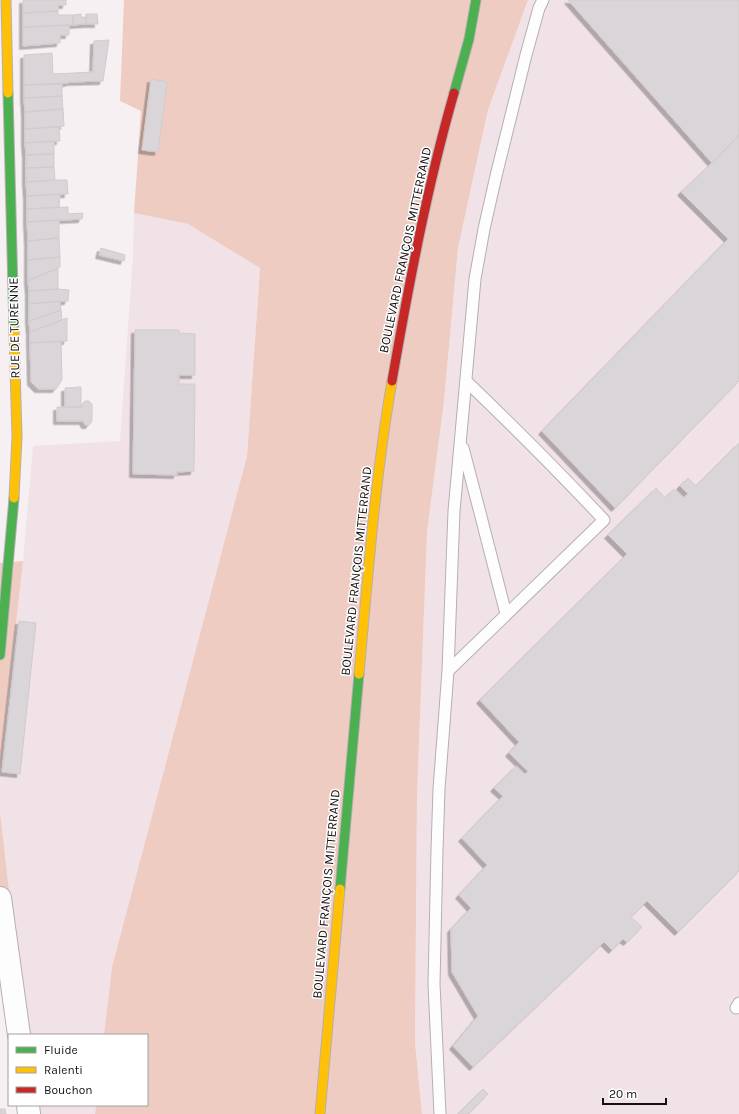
<svg xmlns="http://www.w3.org/2000/svg" width="739" height="1114" viewBox="0 0 739 1114" font-family="Karla,sans-serif">
	<defs>
		<filter id="shadow"><feDropShadow dx="-3.5" dy="3.5" stdDeviation="0" flood-color="#0004"/></filter>
	</defs>
	<rect width="100%" height="100%" fill="#f6f0f2"/>
	<path fill="#f1e2e7" d="M528,0H739V1114H422L415,1042L417,797L427,532L444,401L458,248L488,110Z
		M134,213L188,224L260,267L247,456L112,967L104,1035H28L17,961L0,811V768L23,561L33,446L120,441L133,256Z
		M37,1105H96L95,1114H39Z"/>
	<path fill="#efccc2" d="M124,0H528L488,110L458,248L444,401L427,532L417,797L415,1042L422,1114H95L96,1105H147V1035H104L112,967L247,456L260,268L188,224L134,213L141,111L120,101Z
		M23,561L0,768V563Z
		M0,811L17,961L0,957Z"/>
	<path fill="#dad5d8" stroke="#d0cbcd" filter="url(#shadow)" d="M23,0H66V5H58V11L23,13Z
		M568,0H739V135L712,163Z
		M58,11V15H73V25L23,27V13Z
		M81,14V18L86,17V24L73,25V15Z
		M86,14H97L98,24H86Z
		M69,25V35H60V43L23,46V27Z
		M109,40L103,81L69,82L68,83L24,85V55L52,53L53,74L93,72L94,41Z
		M151,79L167,82L158,152L142,150Z
		M62,84V96L24,98V85Z
		M62,96L63,109L25,112L24,98Z
		M63,109L64,126L25,129V112Z
		M59,127L60,141L25,143V129Z
		M739,135V381L615,508L542,431L728,239L681,192L712,163Z
		M54,141V154L26,155L25,143Z
		M54,154V167L26,168V155Z
		M54,167L55,180L26,182V168Z
		M55,180H67L68,194L27,196L26,182Z
		M60,194L59,207L27,209V196Z
		M68,207V214L83,213L82,219L27,222V209Z
		M59,220V238L28,241L27,222Z
		M59,238L60,257L28,260V241Z
		M101,248L125,255L124,261L99,255Z
		M60,257V267L28,281V260Z
		M58,268V289L29,291L28,281Z
		M58,289L69,290L68,301L29,304V291Z
		M60,301L61,310L29,321V304Z
		M61,310L62,320L30,332L29,321Z
		M67,318V341L30,343V332Z
		M135,330H179V333L195,334V375H179V384H195L194,471L177,472V475L133,474Z
		M61,341L62,380L56,389H38L31,382L30,343Z
		M81,387V407H65V388Z
		M85,401H89L92,404V421L89,425H85L83,421H57V407H83V403Z
		M739,443V871L678,932L647,901L631,917L642,927L627,942L623,939L612,950L604,942L473,1067L453,1046L478,1016L452,972L451,929L471,908L459,895L487,865L462,838L503,796L494,788L516,766L525,774L528,771L509,753L519,742L480,700L627,554L608,535L656,488L665,498L674,489L683,498L688,494L680,486L688,478L696,486Z
		M19,621L36,623L20,774L2,772Z
		M483,1089L488,1094L468,1114H458Z
		M0,1109H5L6,1114H0Z"/>
	<g fill="none" stroke-linecap="round" stroke-linejoin="round">
		<g stroke="#b5afb1" stroke-width="13">
			<path id="lane" d="M463,448L478,505L506,614
				M448,671L604,520C559,472 513,426 466,381
				M736,1008L739,1003
				M440,1114L434,984L437,850L439,789L448,671L454,511L475,279L484,229L496,176L526,55L539,8L543,0"/>
		</g>
		<g stroke="#b5afb1" stroke-width="24">
			<path id="street" d="M0,898L19,1035
				M28,1105L29,1114"/>
		</g>
		<g stroke="#b5afb1" stroke-width="11">
			<path id="fast" d="M8,93L14,331
				M454,93L469,39L476,0
				M0,655L14,498
				M340,889L359,674"/>
		</g>
		<g stroke="#b5afb1" stroke-width="11">
			<path id="slow" d="M6,0L8,93
				M14,331L17,437L14,498
				M359,674C368,576 375,478 392,381
				M320,1114L340,889"/>
		</g>
		<g stroke="#b5afb1" stroke-width="11">
			<path id="jam" d="M392,381C409,284 427,187 454,93"/>
		</g>
		<use href="#lane" stroke="#fefdfd" stroke-width="11"/>
		<use href="#street" stroke="#fefdfd" stroke-width="22"/>
		<use href="#fast" stroke="#4caf50" stroke-width="9"/>
		<use href="#slow" stroke="#ffc107" stroke-width="9"/>
		<use href="#jam" stroke="#c62828" stroke-width="9"/>
	</g>
	<g text-anchor="middle" dominant-baseline="central" stroke-width="3" stroke-linejoin="round" paint-order="stroke">
		<g font-size="13" fill="#151112" stroke="#fff">
			<text transform="translate(405 250) rotate(-78)">BOULEVARD FRANÇOIS MITTERRAND</text>
			<text transform="translate(14 328) rotate(-91)">RUE DE TURENNE</text>
			<text transform="translate(356 571) rotate(-84)">BOULEVARD FRANÇOIS MITTERRAND</text>
			<text transform="translate(326 894) rotate(-85)">BOULEVARD FRANÇOIS MITTERRAND</text>
		</g>
	</g>
	<rect x="8" y="1034" width="140" height="72" fill="#ffffff" stroke="#a1a0a0"/>
	<rect x="16" y="1047" width="20" height="6" fill="#4caf50" stroke="#a1a0a0"/>
	<text x="44" y="1054" font-size="12" fill="#151112">Fluide</text>
	<rect x="16" y="1067" width="20" height="6" fill="#ffc107" stroke="#a1a0a0"/>
	<text x="44" y="1074" font-size="12" fill="#151112">Ralenti</text>
	<rect x="16" y="1087" width="20" height="6" fill="#c62828" stroke="#a1a0a0"/>
	<text x="44" y="1094" font-size="12" fill="#151112">Bouchon</text>
	<path d="M603 1098v6h63v-6" fill="none" stroke="#151112" stroke-width="2"/>
	<text x="609" y="1098" font-size="12" fill="#151112" stroke="#ffffff" stroke-width="3" paint-order="stroke">20 m</text>
</svg>
